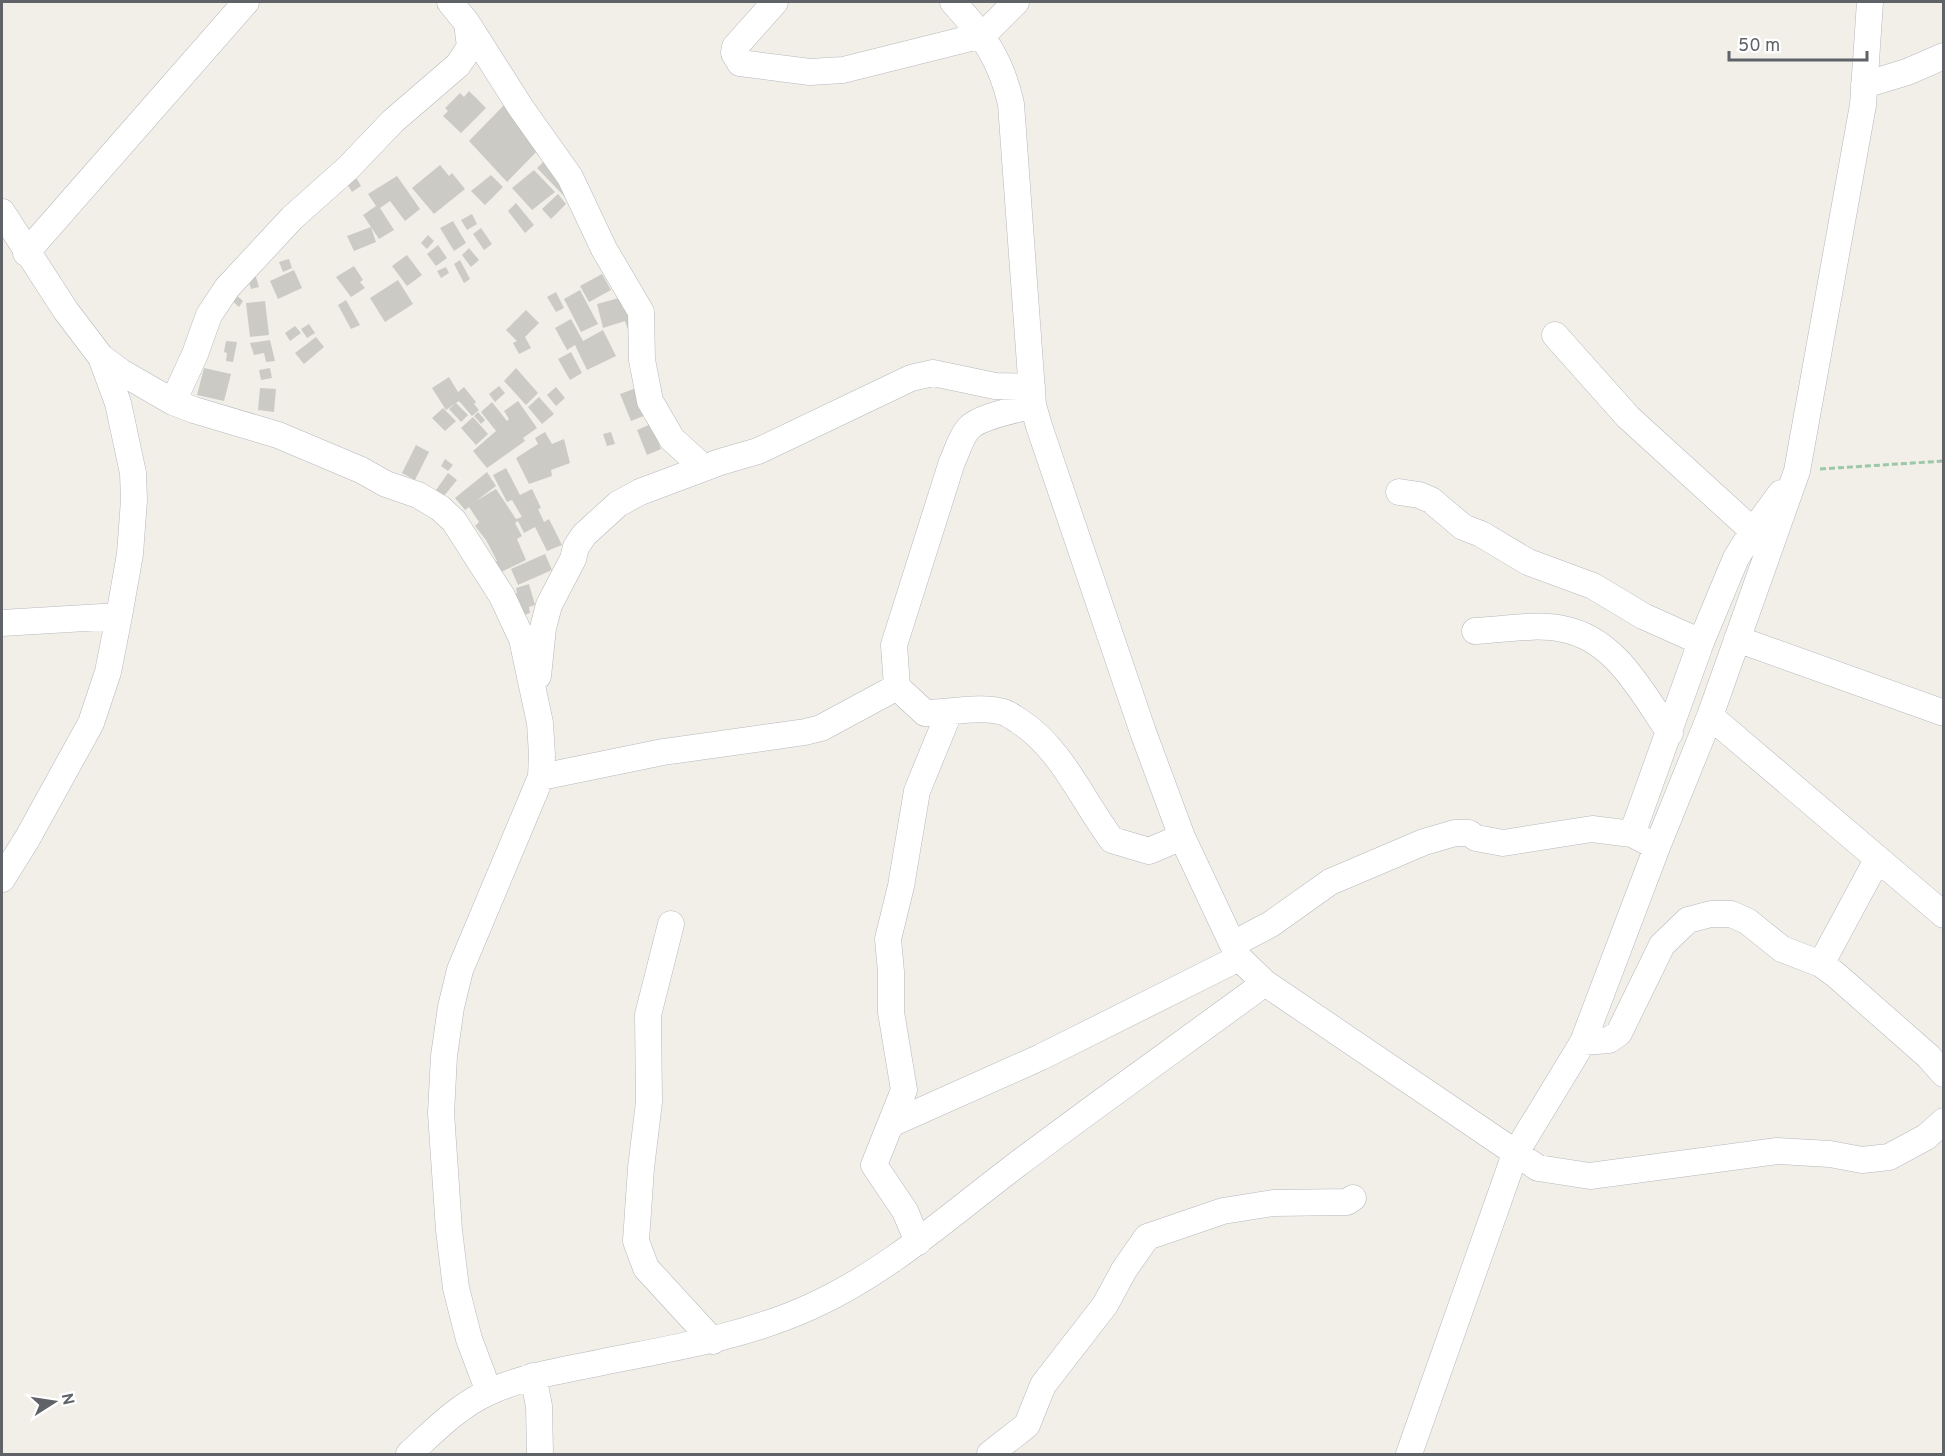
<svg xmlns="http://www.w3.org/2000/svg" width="1945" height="1456" viewBox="0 0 1945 1456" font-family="Overpass,sans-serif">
	<rect width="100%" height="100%" fill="#f1efe8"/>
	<path fill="#cccac5" d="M469,91L486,108L461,133L443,116L448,111L445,108L460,93L464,97Z
		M506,103L542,146L507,182L469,141Z
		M549,156L571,188L564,196L537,168Z
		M440,165L449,176L452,173L465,189L434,214L412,188Z
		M534,170L555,192L532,210L512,188Z
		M491,175L503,187L485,205L471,191Z
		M355,176L361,186L352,192L346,182Z
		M397,176L420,209L405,221L390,201L380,208L394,230L379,239L363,215L376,206L368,194Z
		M558,194L566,204L551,219L542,209Z
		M516,203L534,225L525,233L508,211Z
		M472,214L477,224L467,230L461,220Z
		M453,221L466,243L454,251L440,228Z
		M371,227L376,242L354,251L347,236Z
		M481,228L492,244L484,250L473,234Z
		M428,235L434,241L427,249L421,243Z
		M438,245L447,258L436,266L427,254Z
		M469,248L479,260L471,267L462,255Z
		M407,255L422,275L407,286L392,266Z
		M289,259L292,268L283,272L279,262Z
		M460,260L470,279L464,283L454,264Z
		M354,266L363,280L360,282L365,288L351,297L336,277Z
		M446,267L449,273L441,278L437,271Z
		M294,270L302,288L278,299L270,281Z
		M602,274L611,290L589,302L580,286Z
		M256,277L259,287L251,289L248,279Z
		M398,280L413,304L385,322L370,298Z
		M580,290L598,324L581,332L564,299Z
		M556,292L564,308L556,312L547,297Z
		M235,294L243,301L239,307L230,299Z
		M619,298L623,309L634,305L631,338L625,321L603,328L597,304Z
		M346,300L360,325L351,329L338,305Z
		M265,301L269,335L250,337L246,303Z
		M526,310L539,323L525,337L531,348L519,354L513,343L517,341L506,330Z
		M571,319L583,341L603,330L616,356L587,370L575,345L567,350L555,328Z
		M309,324L315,333L307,338L301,329Z
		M295,326L301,333L290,341L285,333Z
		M316,337L324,347L304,364L295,353Z
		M270,340L275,361L266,362L264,353L254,355L250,343Z
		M226,341L237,342L233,362L226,361L227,353L224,352Z
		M571,352L582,373L570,380L558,359Z
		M204,368L231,374L224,401L197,395Z
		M270,368L272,378L261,380L259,370Z
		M516,368L538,393L526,405L504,381Z
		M449,377L458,392L464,387L476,402L474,404L479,410L472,416L459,401L456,403L468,415L461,422L449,409L456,403L446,410L432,388Z
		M499,386L505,393L495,402L489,394Z
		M556,387L565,398L556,406L547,395Z
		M639,387L651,413L631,421L620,394Z
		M260,388L276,389L274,412L258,410Z
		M539,397L554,414L542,424L528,407Z
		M518,401L537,428L523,438L525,441L487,468L473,451L496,431L481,412L492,402L507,421L509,419L504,411Z
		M443,408L456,421L445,431L432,418Z
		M478,412L485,420L481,424L474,416Z
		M473,417L488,434L476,445L461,428Z
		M651,424L661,449L647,455L637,430Z
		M545,432L552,444L564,439L570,463L551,470L552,476L529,484L516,458L538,444L535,438Z
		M611,432L615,444L607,446L603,434Z
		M416,445L429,452L415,480L402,473Z
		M445,459L453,465L448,471L441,466Z
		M506,468L520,495L532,489L541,508L538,509L544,522L549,519L562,545L547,551L535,527L524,533L518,521L515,523L522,536L517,539L526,560L499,573L494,563L497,561L486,540L475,526L479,522L469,507L465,510L455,498L487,472L496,486L476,501L496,489L516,519L522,517L512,500L507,502L493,475Z
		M448,473L457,480L444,496L436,490Z
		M545,554L552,570L518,585L511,569Z
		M529,584L535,605L529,607L530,613L521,616L511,595L517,593L516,588Z"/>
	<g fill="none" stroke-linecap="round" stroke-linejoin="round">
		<g stroke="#b5b8bc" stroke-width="27">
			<path id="minor" d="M450,2L467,23L521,108L570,177L604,249L641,312L642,360L650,401L672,439L704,468
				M775,2L735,47L734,53L740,63L810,72L843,70L983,35L1016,2
				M953,2C983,35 1001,59 1011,104L1033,405L1039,426L1143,732L1182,837L1239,958L1265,983L1538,1168L1590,1176L1777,1151L1830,1154L1862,1160L1889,1157L1926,1137L1944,1121
				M1864,85L1907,72L1944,56
				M2,212L66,311L101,357L118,403L133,473L134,500L130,554L119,616L108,672L91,723L27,839L2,879
				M26,253L246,2
				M1555,335L1628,417L1753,531
				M101,357L121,372L173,402L194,410L278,435L361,470L386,484L418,495L440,508L454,521L502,596L522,639L540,723L542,755L541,777L460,970L451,1007L444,1056L441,1113L449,1230L456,1288L469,1339L489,1392
				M173,402L195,354L209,315L227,288L292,218L348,168L393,121L458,65L470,47L467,23
				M1399,492L1419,495L1431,500L1463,527L1481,534L1528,562L1593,586L1643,616L1701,642
				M2,623L119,616
				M1475,631C1503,630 1535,623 1563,629C1616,639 1642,693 1670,733
				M1737,639L1944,713
				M538,676L543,628L549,605L573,559L576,547L584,535L618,504L640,492L720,462L758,451L911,378L933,373L995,386L1032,387
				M897,687L925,713C949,713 980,705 1003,712C1008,713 1014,718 1019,721C1062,749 1082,800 1112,840L1149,851L1182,837
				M1710,716L1944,915
				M541,777L663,752L805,732L821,728L897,687L894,645L952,462C957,452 961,436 969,428C980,416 1017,410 1033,405
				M1632,834L1701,642L1736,558L1753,531L1781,493
				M671,924L648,1015L649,1102L641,1168L636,1241L646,1268L713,1341
				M1233,944L1271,924L1330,882L1424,842L1455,833H1469L1476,838L1503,843L1592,829L1632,834L1657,847
				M1821,964L1877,860
				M1583,1042L1609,1040L1619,1033L1662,945L1688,920L1711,914H1731L1747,921L1782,949L1821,964L1836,975L1928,1056L1944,1074
				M891,1124L1041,1057L1239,958
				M918,1242L905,1211L874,1165L904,1090L891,1012V972L888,939L901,886L917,791L949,713
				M533,1376L539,1406L540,1454
				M409,1454C433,1432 457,1407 487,1393C523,1376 564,1370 603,1362C673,1348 744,1337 810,1307C886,1273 949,1216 1015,1166C1097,1104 1182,1044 1265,983
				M990,1454L1027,1425L1043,1385L1105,1305L1124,1270L1147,1237L1223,1211L1273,1203L1347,1202L1353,1198
				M1409,1454L1515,1154L1583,1042L1657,847L1710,716L1797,471L1863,105L1870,2"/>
		</g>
		<path stroke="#9cc7a9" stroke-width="3" stroke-dasharray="6 3" stroke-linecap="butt" d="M1820,469L1944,461"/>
		<use href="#minor" stroke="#fff" stroke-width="26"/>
	</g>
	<rect width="1945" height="1456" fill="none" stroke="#5f6368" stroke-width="6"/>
	<g transform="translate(54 1402) rotate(78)" stroke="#ffffff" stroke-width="4.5" paint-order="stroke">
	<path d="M0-4.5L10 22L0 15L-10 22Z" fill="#5f6368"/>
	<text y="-9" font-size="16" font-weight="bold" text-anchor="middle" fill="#5f6368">N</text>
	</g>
	<path d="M1729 51v9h138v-9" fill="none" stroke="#5f6368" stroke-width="3"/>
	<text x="1738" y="51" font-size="18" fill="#5f6368" stroke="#ffffff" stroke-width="4.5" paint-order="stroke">50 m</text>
</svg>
